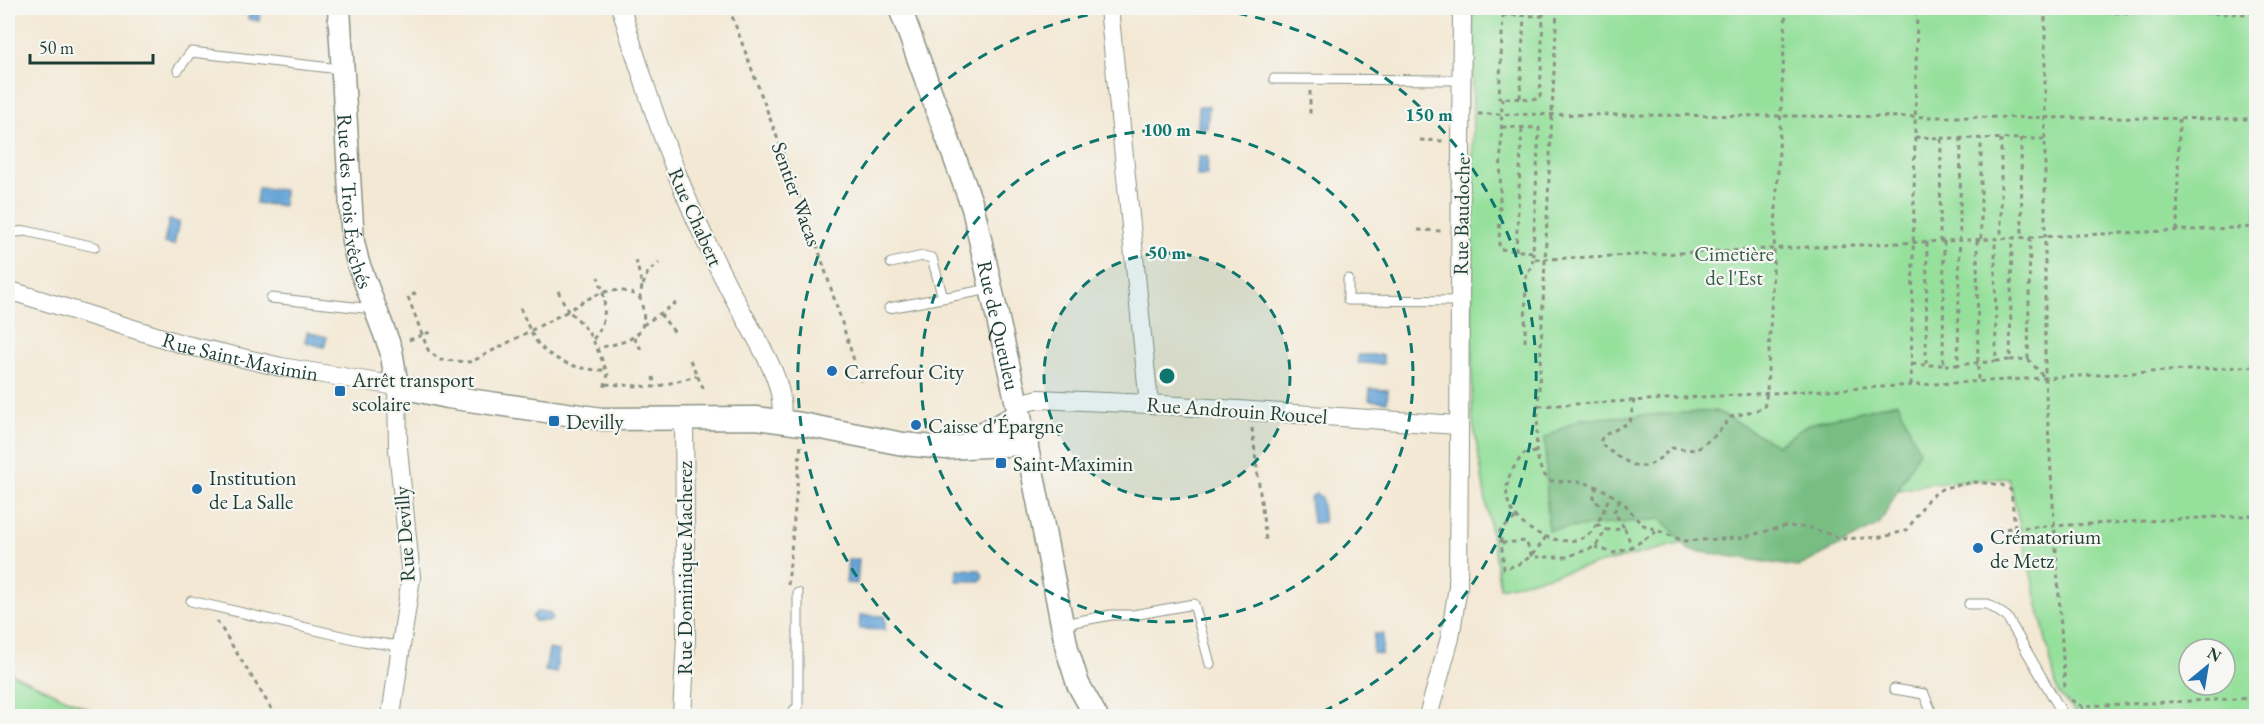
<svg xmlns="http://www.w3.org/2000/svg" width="2264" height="724" viewBox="0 0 2264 724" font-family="'EB Garamond',serif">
	<rect width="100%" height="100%" fill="#f6f6f2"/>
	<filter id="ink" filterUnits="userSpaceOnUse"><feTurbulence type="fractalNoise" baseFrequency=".0167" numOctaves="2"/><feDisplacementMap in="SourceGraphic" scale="12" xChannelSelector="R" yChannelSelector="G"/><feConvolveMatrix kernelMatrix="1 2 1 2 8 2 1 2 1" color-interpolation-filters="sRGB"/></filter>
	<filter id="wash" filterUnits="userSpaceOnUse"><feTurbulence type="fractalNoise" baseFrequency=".008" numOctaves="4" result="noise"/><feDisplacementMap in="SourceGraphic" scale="24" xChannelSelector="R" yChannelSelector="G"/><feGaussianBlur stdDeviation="1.35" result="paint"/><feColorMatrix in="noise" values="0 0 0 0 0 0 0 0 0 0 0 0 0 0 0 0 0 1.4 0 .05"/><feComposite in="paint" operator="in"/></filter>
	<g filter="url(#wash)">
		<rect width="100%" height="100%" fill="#f3e8d4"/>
		<path fill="#95e09b" stroke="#5a8e68" stroke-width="1.5" fill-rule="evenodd" d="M1473,8H2256V716L2078,715L2058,693L2009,478L1925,484L1500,588L1472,415ZM2189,649H2225V685H2189Z
			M8,672L104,716H8Z"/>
		<path fill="#78be83" stroke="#4c7e5c" stroke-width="1.5" d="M1898,402L1919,451L1879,525L1798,567L1689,550L1662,519L1548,530L1545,438L1580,419L1716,411L1777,445L1809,424Z"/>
		<path fill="#66a4d8" stroke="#427086" stroke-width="1.5" d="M250,8H261L259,21L248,19Z
			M1199,106H1209L1207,129L1198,128Z
			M1198,157H1208L1207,176H1197Z
			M258,188L284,190L283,206L256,203Z
			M169,220L179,222L174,245L164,243Z
			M307,332L327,337L324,347L305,342Z
			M1358,355H1383V364L1358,363Z
			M1370,389L1388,390L1387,402L1369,400Z
			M1316,494L1321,497L1324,522L1313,523L1310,498Z
			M848,559H859L857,584L846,583Z
			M957,569L980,570L983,576L980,581H956Z
			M536,612H549L553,618L550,621H535L532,617Z
			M860,615L885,616V630L859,629Z
			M1374,634H1383L1382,654L1373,653Z
			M549,649L559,651L556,673L545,671Z"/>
	</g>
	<g filter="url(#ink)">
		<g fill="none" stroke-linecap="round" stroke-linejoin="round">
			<g stroke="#899284" stroke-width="11">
				<path id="service" d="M178,70L191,52L331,68L342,66
					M1274,79L1462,80
					M8,233L26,231L95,247
					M891,263L923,256L932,258L943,298
					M1348,279V300L1460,301
					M271,298L363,308L373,304
					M889,308L990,289
					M191,601L363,641L400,646
					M1969,604H1988L2007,617L2064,716
					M1063,624L1111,615H1133L1194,604L1210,664
					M1894,689L1924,694L1933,716
					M794,716V710L798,707V593"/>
			</g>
			<g stroke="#899284" stroke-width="20">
				<g id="minor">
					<path d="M621,8C654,119 690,222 748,323C764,353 786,385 781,420"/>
					<path d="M1109,8L1149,404"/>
					<path id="s1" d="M8,290L182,344L281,367L397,386L398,449L411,577L391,716"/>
					<path d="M1018,404L1039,399L1149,404L1457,425"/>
					<path d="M682,716L686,639L684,419"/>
					<path d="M1428,716L1450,638L1458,586L1462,8"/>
				</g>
			</g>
			<g stroke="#899284" stroke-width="25">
				<g id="tertiary">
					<path id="s2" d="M339,8L353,242L358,263L391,350L397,386L448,397L602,419L756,418L801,424L903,444L946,448L1027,444"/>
					<path id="s3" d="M900,8L973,208L1033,475L1067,649L1078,684L1096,716"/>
					<path d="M965,446L983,433L1020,415"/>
				</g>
			</g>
			<path stroke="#899284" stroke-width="3" stroke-dasharray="4.5 4.5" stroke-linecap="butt" d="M729,8L816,242L861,382
				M1557,8L1536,452L1542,473L1551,481L1582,482L1601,488L1624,503L1641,524L1684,541L1740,538L1786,526L1812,528L1842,539L1884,537L1907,530L1928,499L1943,488L1975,482L2002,485L2011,490L2015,528
				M1629,8L2256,14
				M2045,8V379L2065,689
				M1503,15L1543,16L1540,99L1499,98Z
				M1543,16V8
				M1310,91V117
				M1520,98L1524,15
				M1478,114L2256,119
				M1502,127L1539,128L1533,252L1499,249L1502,98
				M1915,137L1941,138L1940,241
				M1941,138L2045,139
				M1961,138L1958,365L1996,361L1995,239
				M2021,138L2022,238
				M2001,139V238
				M1420,140L1445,141
				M1418,230L1443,231
				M2177,231L2179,119
				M1981,239V139
				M1977,240L1978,382
				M1944,241L1943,365H1958
				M1927,242L1926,365H1943
				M1516,251L1522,127
				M1533,252V259H1545L2256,227
				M636,260L642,286L640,298
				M643,285L648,272L659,263
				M558,291L568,311C591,296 615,281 640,298C653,338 629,341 598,348
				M416,293L408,297L428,350L440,360L471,362L568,311C590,327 598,350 608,375L604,388
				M520,308C526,320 531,336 540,346C556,363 584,371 606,370
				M660,314L676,334
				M643,325L676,303
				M634,338L641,349
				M593,339C609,323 606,296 598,277
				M409,340L433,331
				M1525,342L1526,273L1531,268L1533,259
				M2028,359L2044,377
				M690,360L704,390
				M2010,360L2028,359L2030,237
				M1996,361L2010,360L2012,238
				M1912,364L1926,365
				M653,377L655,387
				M606,384L655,387L697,376
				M1911,385L1917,8
				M1634,400L1630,422L1603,436L1600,442C1605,449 1612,452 1619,457C1645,474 1650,466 1672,448L1696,450L1717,434L1731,417L1764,408L1767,392L1786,8
				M1539,406L2256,366
				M1252,428L1266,541
				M1536,452L1524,454C1468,515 1563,558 1589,534C1600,524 1605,506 1611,493
				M1597,486L1593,500L1604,507
				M1620,500L1614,512L1625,529
				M1515,518L1500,531L1504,569C1527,563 1535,554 1547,535
				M1597,524L1606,530
				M1997,529L2256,515
				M1502,543L1526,541L1532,557H1566L1595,547L1606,530L1625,529L1632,547
				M1595,547L1614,553L1632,547L1656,532
				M788,585L801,442
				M217,621L276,716
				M2071,700L2082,706L2256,698
				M2082,706L2084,716"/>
			<use href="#service" stroke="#fff" stroke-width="9"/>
			<use href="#minor" stroke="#fff" stroke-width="18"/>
			<use href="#tertiary" stroke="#fff" stroke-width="22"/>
		</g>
	</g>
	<circle cx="1167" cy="376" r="123" fill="#0f766e" fill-opacity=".12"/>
	<g fill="none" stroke="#0f766e" stroke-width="3" stroke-dasharray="10 8">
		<circle cx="1167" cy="376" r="123"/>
		<circle cx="1167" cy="376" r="246"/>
		<path d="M1019 715A370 370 0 0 1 1132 8M1202 8A370 370 0 0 1 1315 715"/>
	</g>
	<g fill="#1f6fb2" stroke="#f6f6f2" stroke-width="2">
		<circle cx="832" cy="371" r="6"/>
		<rect x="334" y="385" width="12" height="12" rx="3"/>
		<rect x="548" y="415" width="12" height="12" rx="3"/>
		<circle cx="916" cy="425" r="6"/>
		<rect x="995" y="457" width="12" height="12" rx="3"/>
		<circle cx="197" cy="489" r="6"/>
		<circle cx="1978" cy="548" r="6"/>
	</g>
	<g text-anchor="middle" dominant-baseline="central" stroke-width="4.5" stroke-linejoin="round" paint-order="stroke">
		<g font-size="21" fill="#1f3d34" stroke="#f6f6f2">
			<text transform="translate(797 194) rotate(70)">Sentier Wacas</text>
			<text stroke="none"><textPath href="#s2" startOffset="194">Rue des Trois Évêchés</textPath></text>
			<text transform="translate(1461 216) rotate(-89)">Rue Baudoche</text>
			<text transform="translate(696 217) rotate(66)">Rue Chabert</text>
			<text stroke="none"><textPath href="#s3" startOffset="333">Rue de Queuleu</textPath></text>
			<text stroke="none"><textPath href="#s1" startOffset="242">Rue Saint-Maximin</textPath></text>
			<text transform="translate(1237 410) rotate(4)">Rue Androuin Roucel</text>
			<text transform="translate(404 534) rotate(-94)">Rue Devilly</text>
			<text transform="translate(684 568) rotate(-90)">Rue Dominique Macherez</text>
		</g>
		<g font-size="21" fill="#375e49" stroke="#f6f6f2">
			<text x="1734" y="253">Cimetière<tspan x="1734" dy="24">de l'Est</tspan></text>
		</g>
		<g font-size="21" fill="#1f3d34" stroke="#f6f6f2" text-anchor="start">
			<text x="844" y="371">Carrefour City</text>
			<text x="352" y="379">Arrêt transport<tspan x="352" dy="24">scolaire</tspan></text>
			<text x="566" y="421">Devilly</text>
			<text x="928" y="425">Caisse d'Épargne</text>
			<text x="1013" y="463">Saint-Maximin</text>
			<text x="209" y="477">Institution<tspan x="209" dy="24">de La Salle</tspan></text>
			<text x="1990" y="536">Crématorium<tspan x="1990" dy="24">de Metz</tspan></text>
		</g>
	</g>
	<circle cx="1167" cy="376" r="9" fill="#0f766e" stroke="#f6f6f2" stroke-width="3"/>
	<g font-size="18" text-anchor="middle" font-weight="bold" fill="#0f766e" stroke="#f6f6f2" stroke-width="4.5" stroke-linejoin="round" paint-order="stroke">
		<text x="1429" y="121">150 m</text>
		<text x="1167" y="136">100 m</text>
		<text x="1167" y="259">50 m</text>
	</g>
	<rect width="2264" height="724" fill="none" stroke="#f6f6f2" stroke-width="30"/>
	<g transform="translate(2207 667) rotate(30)"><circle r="28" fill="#f6f6f2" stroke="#a0aca6" stroke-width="1.5"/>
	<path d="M0-4.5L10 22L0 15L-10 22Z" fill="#1f6fb2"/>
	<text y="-9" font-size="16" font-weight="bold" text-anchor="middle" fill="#1f3d34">N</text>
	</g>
	<path d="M30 54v9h123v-9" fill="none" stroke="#1f3d34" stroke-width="3"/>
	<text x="39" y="54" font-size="18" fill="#1f3d34" stroke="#f6f6f2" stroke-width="4.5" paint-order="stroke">50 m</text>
</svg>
